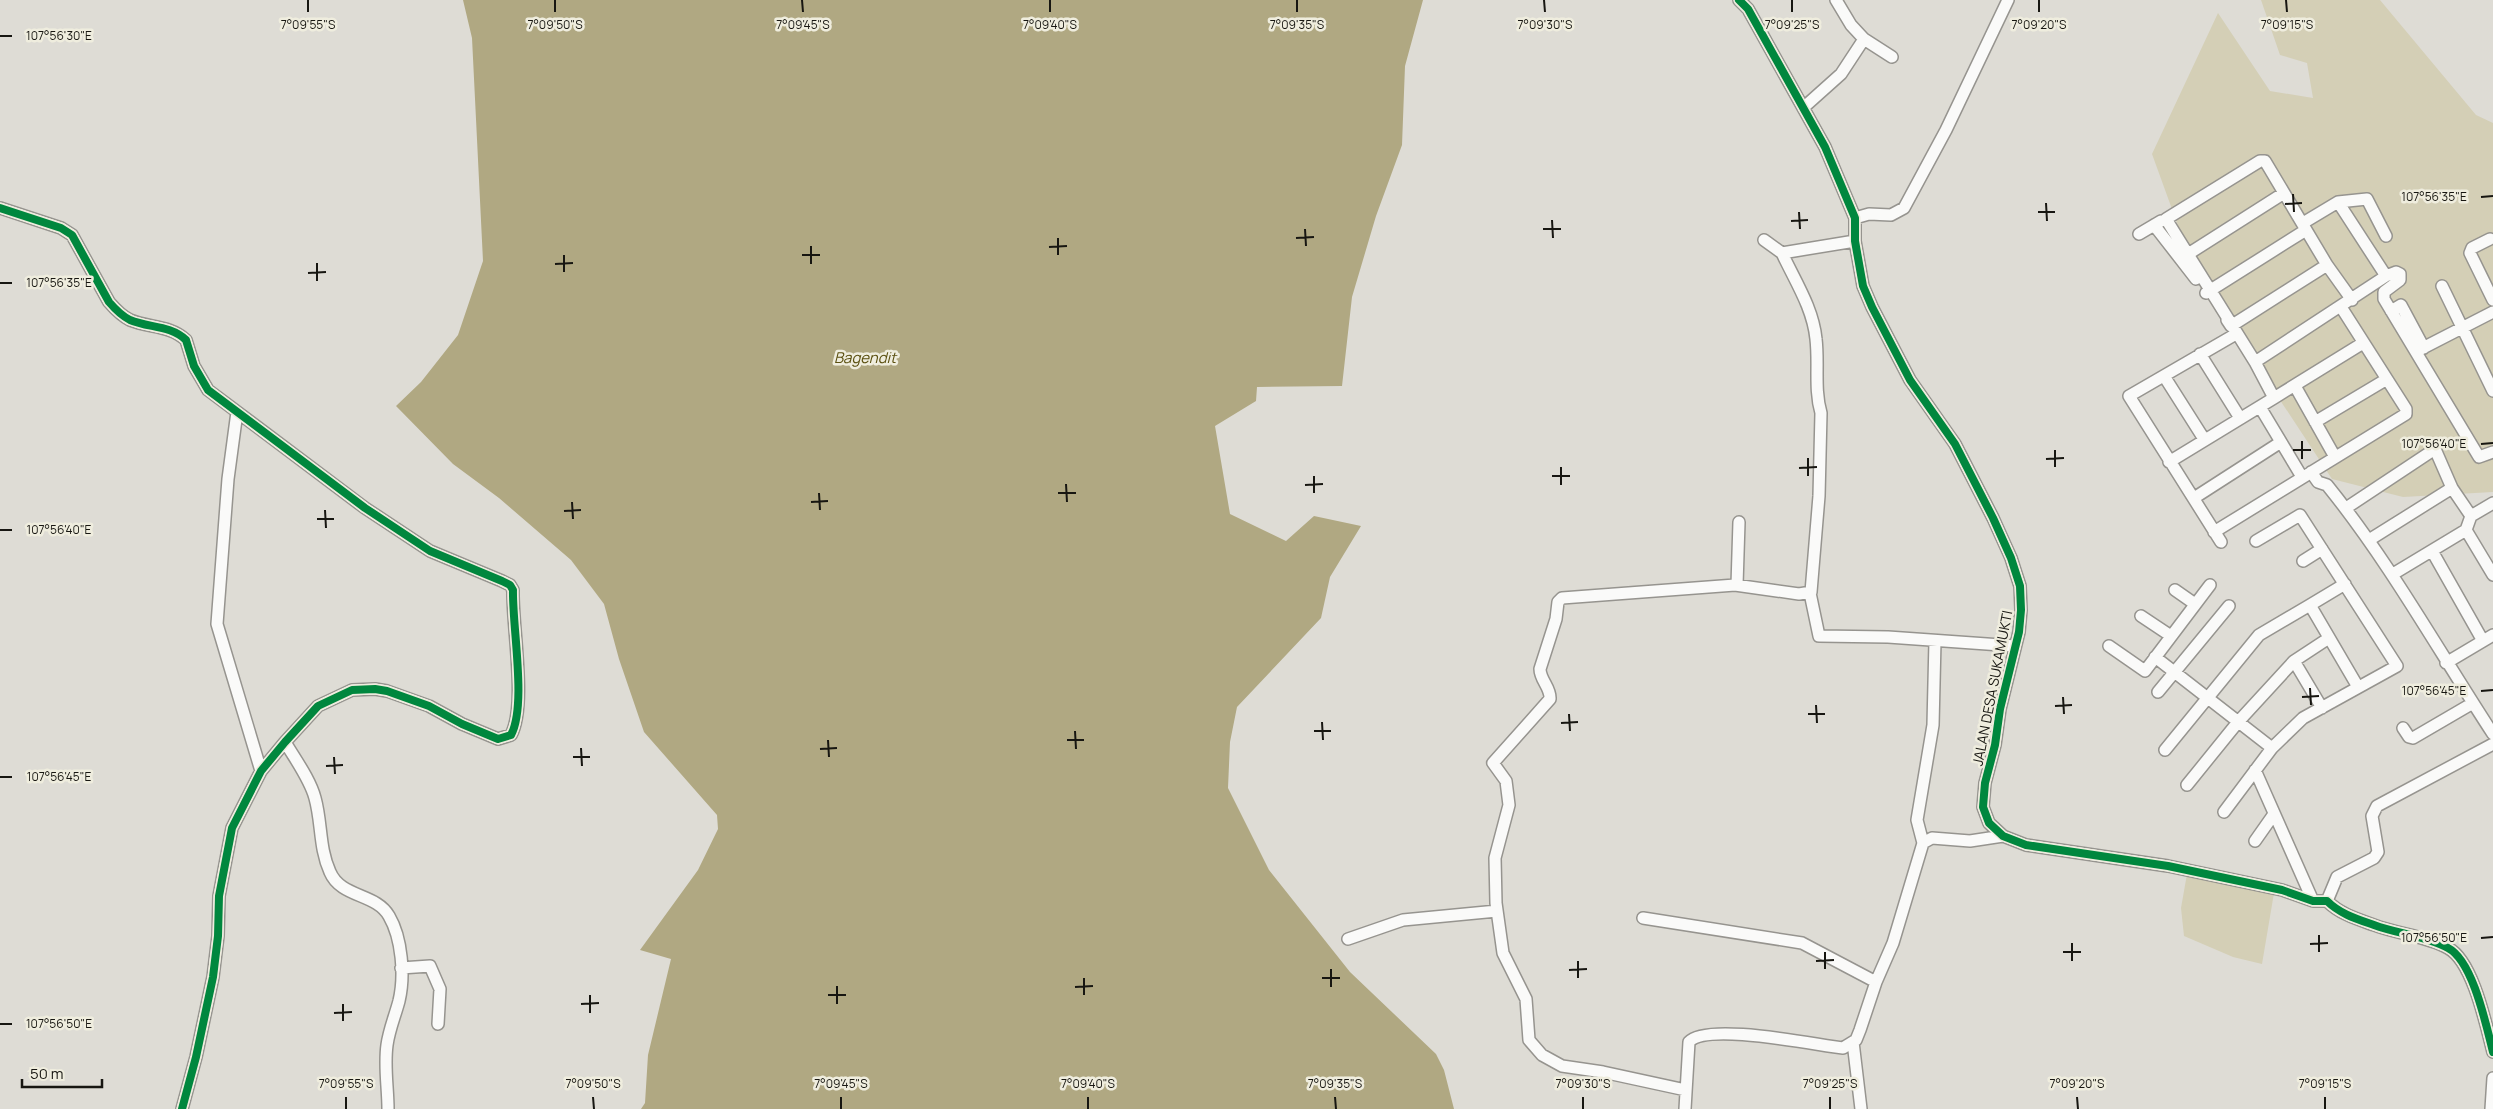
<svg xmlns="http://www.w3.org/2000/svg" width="2493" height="1109" viewBox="0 0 2493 1109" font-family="Manrope,sans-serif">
	<rect width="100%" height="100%" fill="#dedcd5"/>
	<path fill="#d4cfb6" d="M2261,0H2380L2476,115L2493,123V492L2403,497L2332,479L2255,362L2239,345L2201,289L2152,154L2218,13L2270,91L2313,98L2307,63L2280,55Z
		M2187,874L2274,893L2262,964L2233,957L2184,936L2181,908Z"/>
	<path fill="#b0a882" d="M463,0H1423L1405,66L1402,145L1376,216L1352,297L1342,386L1257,387L1256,401L1215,426L1230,514L1286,541L1314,516L1361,526L1330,577L1321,618L1237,707L1230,742L1228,788L1269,870L1350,972L1436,1054L1444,1070L1454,1109H641L645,1103L648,1055L671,959L640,950L698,870L718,829L717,815L644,732L619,659L604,604L571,560L499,498L453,464L396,406L421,382L458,335L483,261L472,38Z"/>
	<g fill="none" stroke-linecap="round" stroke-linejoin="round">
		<g stroke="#96948f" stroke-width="14">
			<path id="minor" d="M1739,0L1748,9L1825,147L1855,218V241L1863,286L1872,307L1910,380L1955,444L1993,518L2011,558L2020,586L2021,610L2019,632L2000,709L1995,745L1985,783L1983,807L1989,823L2003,836L2026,845L2168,866L2282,890L2313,901H2327C2340,914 2357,919 2374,925C2398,934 2426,936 2448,948C2473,961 2486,1025 2493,1052
				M1864,39L1892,57
				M1803,108L1841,74L1864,39L1851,25L1836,0
				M2338,202L2386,276
				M0,208L61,228L72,235L109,302C115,309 122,316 130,320C149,328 170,325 186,340L194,366L208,390L365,508L430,551L502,581L510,585L513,590C512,626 527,705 511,735L498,739L462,724L429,706L387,691L375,689L352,690L318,706L285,742L261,771L232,828L219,896L218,936L213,977L196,1057L182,1109
				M1855,218L1869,214L1891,215L1904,208L1946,130L2008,0
				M2303,223L2338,202L2367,199L2386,236
				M2154,225L2196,279
				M2139,234L2161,221
				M2490,239L2472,248L2470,253L2493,300
				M1764,240L1782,253L1855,241
				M2182,258L2284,193
				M2442,286L2493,391
				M2206,293L2306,230
				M2391,311L2401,305L2424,348
				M2227,320L2231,326L2327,265
				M2417,351L2493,312
				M2200,354L2240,418
				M2255,362L2386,276L2396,272L2400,274V280L2384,292V299L2479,457L2493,452
				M2164,376L2204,439
				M2295,386L2335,457
				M2274,398L2363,343
				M2260,407L2302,477
				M237,412L228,479L217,624L261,771
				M2315,422L2387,379
				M2169,462L2274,398L2255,362L2166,219L2260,161H2265L2327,265L2352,300
				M2311,472L2318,482L2327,485C2390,563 2438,650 2493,734
				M2194,498L2281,442
				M2346,508L2435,449L2452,488L2471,516
				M2466,530L2493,575
				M2214,532L2406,414V409L2341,307
				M2369,540L2452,488
				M2221,542L2129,396L2236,334
				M2432,551L2483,641
				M2303,561L2322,549
				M2393,574L2466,530L2471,516L2493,503
				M2345,584L2310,605L2358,687
				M1737,585L1739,522
				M2175,590L2195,604
				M1810,593L1819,636L1888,637L2015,646
				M2141,616L2171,636
				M2109,646L2145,671L2210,585
				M2155,657L2272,748
				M2294,661L2322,708
				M2446,663L2493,635
				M2158,692L2229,606
				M2403,728L2409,737L2413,738L2473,703
				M285,742C295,759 310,779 315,798C322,823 319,848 330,872C341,898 376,893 389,916C402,938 405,976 399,1001C395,1016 389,1030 387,1045C384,1066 388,1088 388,1109
				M2165,750L2259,635L2310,605
				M2255,770L2313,901
				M2187,785L2238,722L2294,661L2329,638
				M2224,812L2272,748L2303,718L2397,666L2300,515L2256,541
				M2255,841L2274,814
				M1923,843L1917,820L1933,725L1935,641
				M2327,901L2337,877L2374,858L2378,852L2372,816L2377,806L2493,744
				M1643,918L1802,943L1876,982
				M1348,939L1403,920L1497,911
				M401,968L430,966L440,989L438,1024
				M1853,1042L1861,1109
				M1686,1090L1603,1072L1562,1066L1542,1055L1529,1040L1526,999L1503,953L1496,903L1495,858L1509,805L1506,781L1493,763L1550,699C1551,688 1540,680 1540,669L1556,619L1558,602L1562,598L1735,585L1799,594L1811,592L1819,496L1821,413C1814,389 1819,364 1816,339C1813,308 1795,281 1782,253
				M1685,1109L1689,1042C1707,1022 1815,1045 1843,1048L1856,1040L1860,1030L1876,982L1893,943L1923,843L1932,838L1970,841L2003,836
				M2491,1109L2493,1078"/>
		</g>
		<use href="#minor" stroke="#fafaf9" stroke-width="11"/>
		<g stroke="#efedde" stroke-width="11">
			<path id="cycleway" d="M1739,0L1748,9L1825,147L1855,218V241L1863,286L1872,307L1910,380L1955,444L1993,518L2011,558L2020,586L2021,610L2019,632L2000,709L1995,745L1985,783L1983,807L1989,823L2003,836L2026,845L2168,866L2282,890L2313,901H2327C2340,914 2357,919 2374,925C2398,934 2426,936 2448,948C2473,961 2486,1025 2493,1052
				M0,208L61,228L72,235L109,302C115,309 122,316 130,320C149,328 170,325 186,340L194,366L208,390L365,508L430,551L502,581L510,585L513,590C512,626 527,705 511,735L498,739L462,724L429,706L387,691L375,689L352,690L318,706L285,742L261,771L232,828L219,896L218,936L213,977L196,1057L182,1109"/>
		</g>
		<use href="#cycleway" stroke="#00873e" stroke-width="8"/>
	</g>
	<path fill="none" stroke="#171611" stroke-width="2" d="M308,0V12M555,0V12M802,0L803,12M1050,0V12M1297,0V12M1544,0L1545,12M1792,0V12M2039,0V12M2286,0L2287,12M0,36H12M2293,194L2294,212M2481,197L2493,196M2046,203L2047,221M2285,204L2302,203M1799,212L1800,229M2038,212H2055M1552,220L1553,238M1791,221L1808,220M1305,229L1306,246M1543,229H1561M1058,238V255M1296,238L1314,237M811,246V264M1049,247L1067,246M564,255V272M802,255H820M317,263V281M555,264L573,263M308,273L326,272M0,283H12M2302,441V459M2481,444L2493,443M2055,450V467M2293,450H2311M1808,458V476M2046,459L2064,458M1561,467V485M1799,468L1817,467M1314,476V493M1552,476H1570M1066,484L1067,502M1305,485L1323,484M819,493L820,510M1058,493H1076M572,502L573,519M811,502L828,501M325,510L326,528M564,511L581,510M317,519H334M0,530H12M2310,688L2311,705M2481,691L2493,690M2063,697L2064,714M2302,697L2319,696M1816,705L1817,723M2055,706L2072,705M1569,714L1570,731M1808,714H1825M1322,722L1323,740M1561,723L1578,722M1075,731L1076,749M1314,731H1331M828,740L829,757M1067,740H1084M581,748L582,766M820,749L837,748M334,757L335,774M573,757H590M326,766L343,765M0,777H12M2319,935V952M2481,938L2493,937M2072,943V961M2310,944L2328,943M1825,952V969M2063,952H2081M1578,961V978M1816,961L1834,960M1331,969V987M1569,970L1587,969M1084,978V995M1322,978H1340M837,986V1004M1075,987L1093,986M590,995V1013M828,995H846M343,1004V1021M581,1004L599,1003M334,1013L352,1012M0,1024H12M346,1097V1109M593,1097L594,1109M841,1097V1109M1088,1097V1109M1335,1097L1336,1109M1583,1097V1109M1830,1097V1109M2077,1097L2078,1109M2325,1097V1109"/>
	<g text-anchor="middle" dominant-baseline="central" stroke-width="5" stroke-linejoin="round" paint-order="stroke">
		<g font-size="14" fill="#171611" stroke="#efedde">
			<text transform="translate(1992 688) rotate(-79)">JALAN DESA SUKAMUKTI</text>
		</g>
		<g font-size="15" font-style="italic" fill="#5a4f0f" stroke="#efedde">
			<text x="865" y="357">Bagendit</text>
		</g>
	</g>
	<g font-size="12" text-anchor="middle" fill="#171611" stroke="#efedde" stroke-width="5" stroke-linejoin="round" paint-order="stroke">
		<text x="308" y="29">7°09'55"S</text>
		<text x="555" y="29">7°09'50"S</text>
		<text x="803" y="29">7°09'45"S</text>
		<text x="1050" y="29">7°09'40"S</text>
		<text x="1297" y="29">7°09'35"S</text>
		<text x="1545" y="29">7°09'30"S</text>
		<text x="1792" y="29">7°09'25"S</text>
		<text x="2039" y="29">7°09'20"S</text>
		<text x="2287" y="29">7°09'15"S</text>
		<text x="59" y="40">107°56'30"E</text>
		<text x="2434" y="201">107°56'35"E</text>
		<text x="59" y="287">107°56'35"E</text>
		<text x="2434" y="448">107°56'40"E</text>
		<text x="59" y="534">107°56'40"E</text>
		<text x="2434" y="695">107°56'45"E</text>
		<text x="59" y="781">107°56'45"E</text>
		<text x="2434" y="942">107°56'50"E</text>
		<text x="59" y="1028">107°56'50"E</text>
		<text x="346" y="1088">7°09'55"S</text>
		<text x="593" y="1088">7°09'50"S</text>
		<text x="841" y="1088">7°09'45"S</text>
		<text x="1088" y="1088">7°09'40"S</text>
		<text x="1335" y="1088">7°09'35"S</text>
		<text x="1583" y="1088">7°09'30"S</text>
		<text x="1830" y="1088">7°09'25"S</text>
		<text x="2077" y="1088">7°09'20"S</text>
		<text x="2325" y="1088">7°09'15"S</text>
	</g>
	<path d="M22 1079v8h80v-8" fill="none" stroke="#171611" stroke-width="2.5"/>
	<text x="30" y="1079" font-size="15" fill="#171611" stroke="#efedde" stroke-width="4" paint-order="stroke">50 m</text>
</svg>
